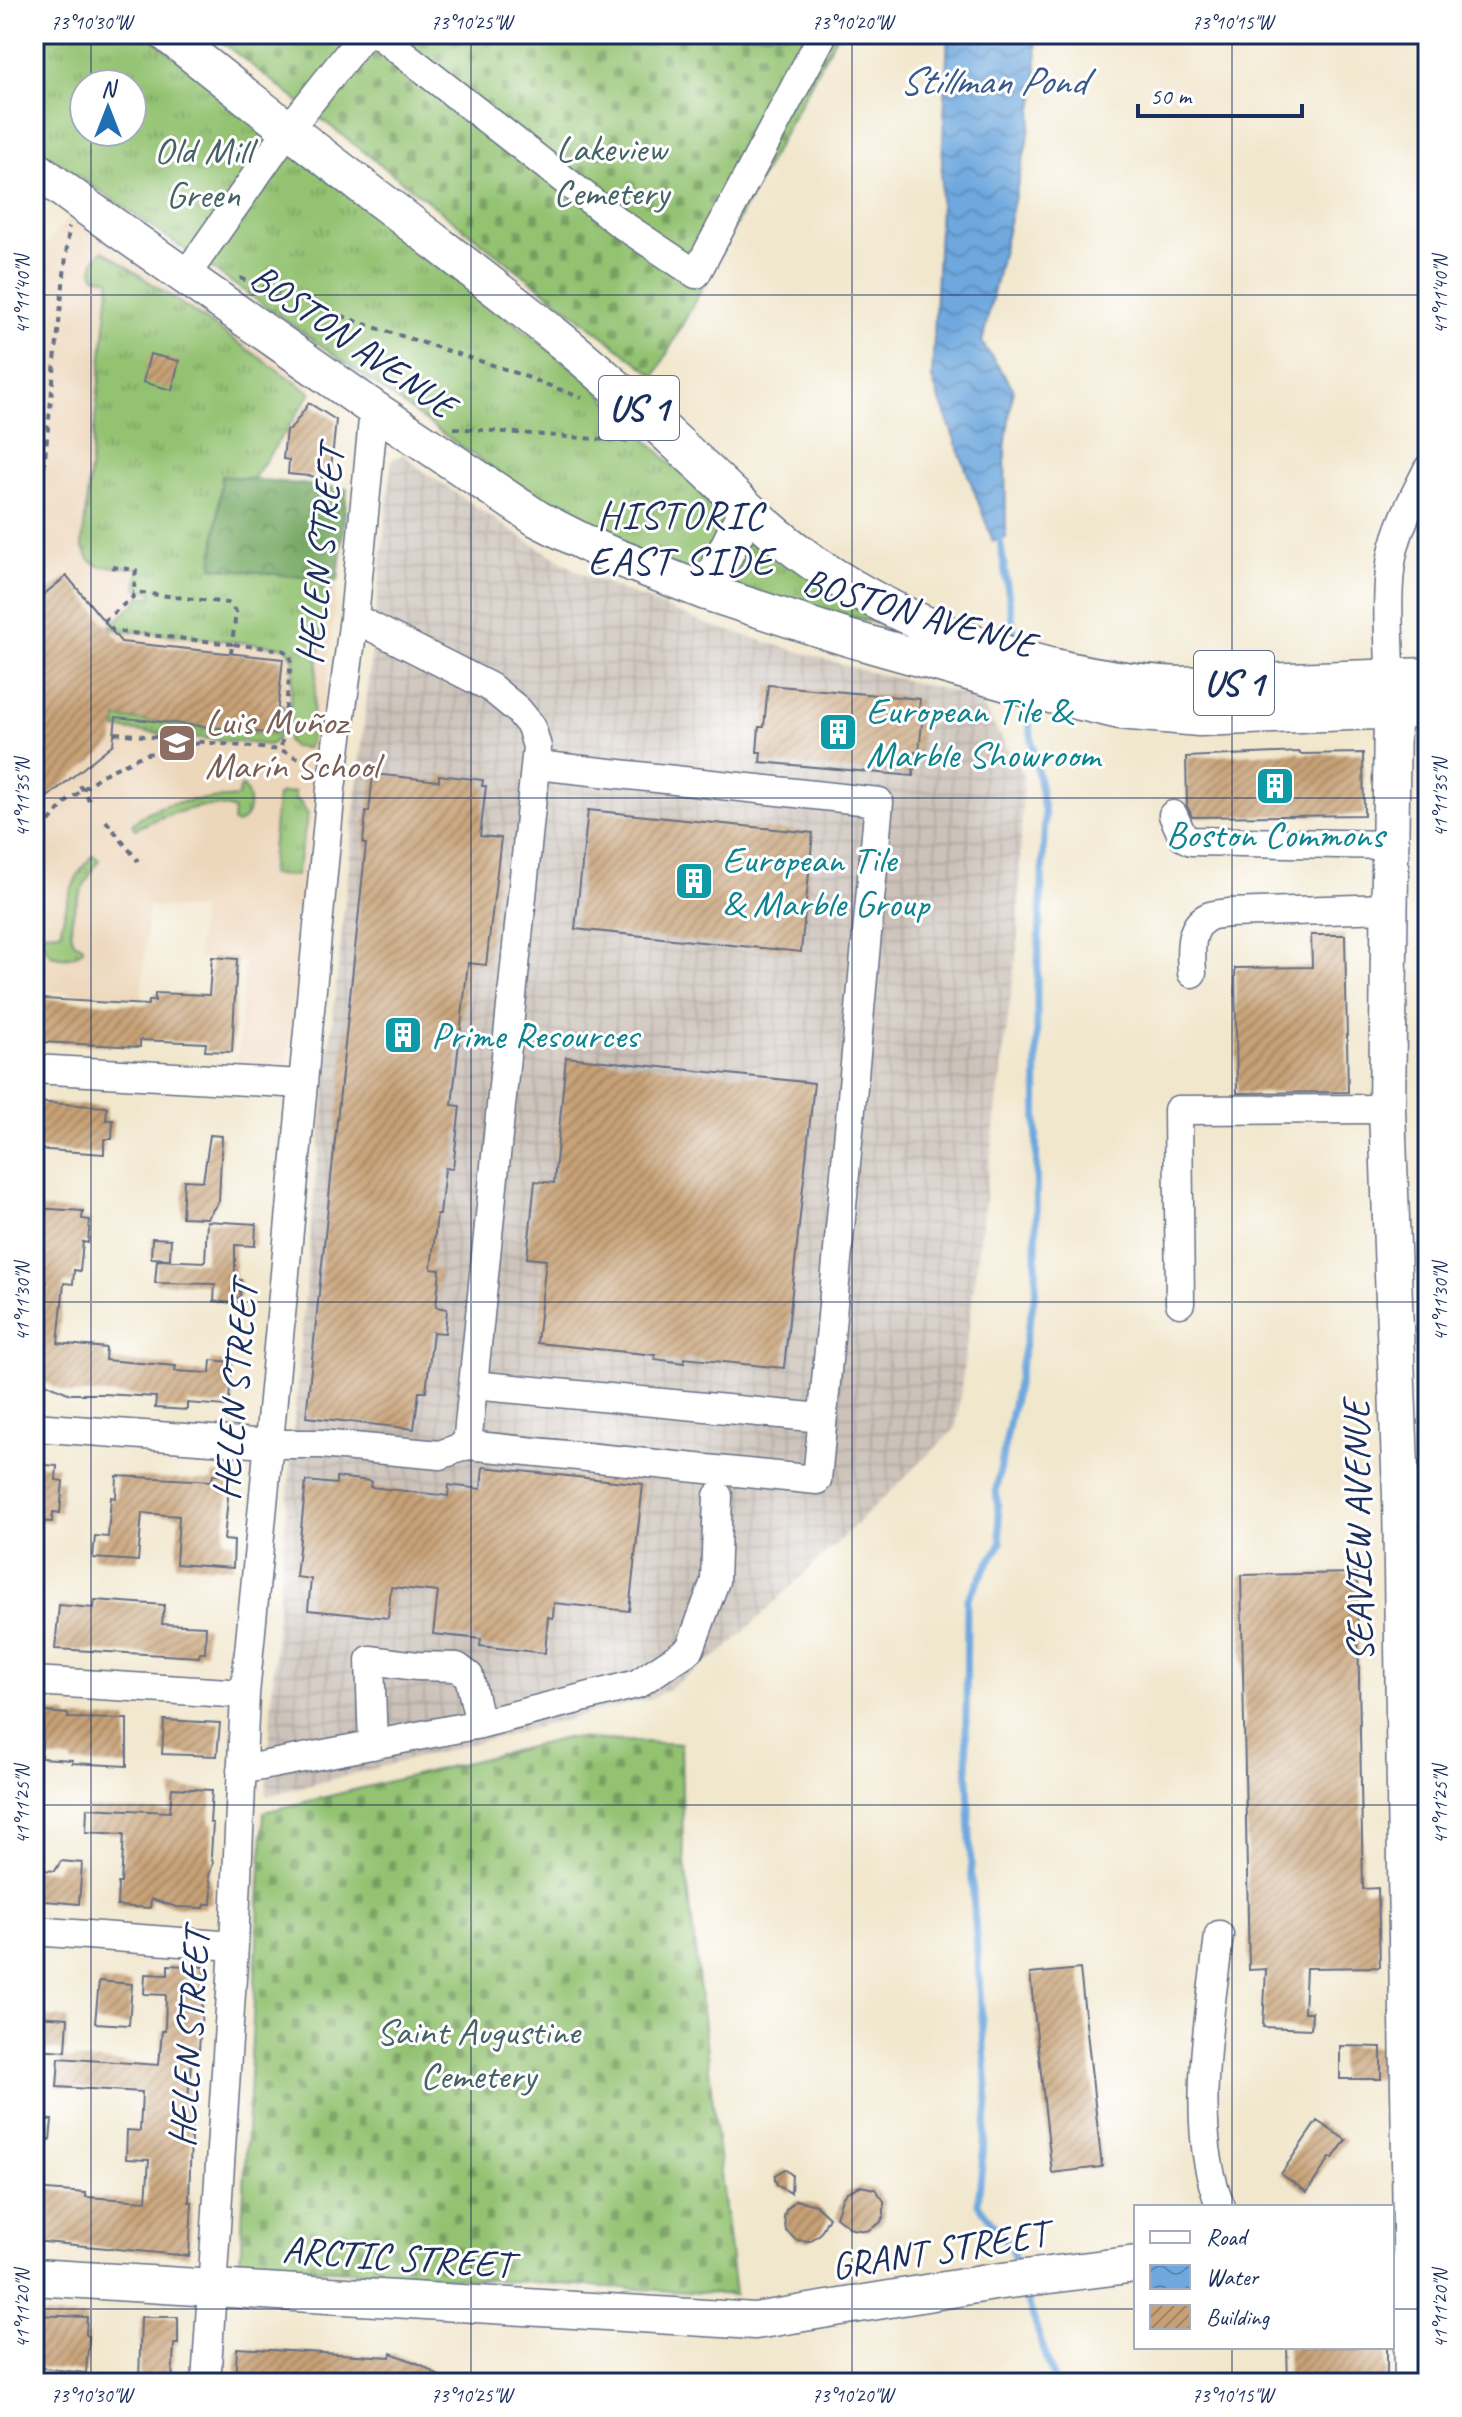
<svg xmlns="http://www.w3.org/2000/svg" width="1462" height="2417" viewBox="0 0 1462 2417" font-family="Caveat,sans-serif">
	<defs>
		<pattern id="industrial-grid" width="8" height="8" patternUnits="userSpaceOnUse" patternTransform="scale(2)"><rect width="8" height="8" fill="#ccc2b9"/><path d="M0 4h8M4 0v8" fill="none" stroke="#afa7a1"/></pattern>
		<pattern id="grass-tufts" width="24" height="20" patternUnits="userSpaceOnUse" patternTransform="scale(2)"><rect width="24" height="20" fill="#93c271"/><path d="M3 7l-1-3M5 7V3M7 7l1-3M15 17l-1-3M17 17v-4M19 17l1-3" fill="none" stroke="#779e60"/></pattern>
		<pattern id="forest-crowns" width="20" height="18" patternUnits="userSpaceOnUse" patternTransform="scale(2)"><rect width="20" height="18" fill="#76a863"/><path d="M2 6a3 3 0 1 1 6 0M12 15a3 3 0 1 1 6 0" fill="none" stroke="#608955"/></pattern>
		<pattern id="cemetery-stones" width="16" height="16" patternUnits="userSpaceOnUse" patternTransform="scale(2)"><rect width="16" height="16" fill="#93c271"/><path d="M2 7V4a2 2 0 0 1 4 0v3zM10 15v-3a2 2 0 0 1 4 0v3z" fill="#779e60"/></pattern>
		<pattern id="water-waves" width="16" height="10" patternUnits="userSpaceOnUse" patternTransform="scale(2)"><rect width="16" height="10" fill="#6ea8de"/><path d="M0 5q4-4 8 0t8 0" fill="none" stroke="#5a89b7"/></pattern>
		<pattern id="building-hatch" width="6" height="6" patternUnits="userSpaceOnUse" patternTransform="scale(2)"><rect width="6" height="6" fill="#c7a176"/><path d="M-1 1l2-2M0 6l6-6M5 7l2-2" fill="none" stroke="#a18464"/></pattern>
	</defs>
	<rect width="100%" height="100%" fill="#fff"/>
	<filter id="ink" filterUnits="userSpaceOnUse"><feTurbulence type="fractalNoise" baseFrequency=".0125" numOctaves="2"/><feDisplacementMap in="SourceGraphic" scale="16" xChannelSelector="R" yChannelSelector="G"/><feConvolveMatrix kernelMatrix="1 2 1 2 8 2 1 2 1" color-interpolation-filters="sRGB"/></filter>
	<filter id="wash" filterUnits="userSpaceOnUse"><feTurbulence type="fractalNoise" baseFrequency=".006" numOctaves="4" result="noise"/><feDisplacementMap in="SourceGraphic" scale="32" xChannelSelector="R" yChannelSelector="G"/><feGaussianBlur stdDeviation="1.8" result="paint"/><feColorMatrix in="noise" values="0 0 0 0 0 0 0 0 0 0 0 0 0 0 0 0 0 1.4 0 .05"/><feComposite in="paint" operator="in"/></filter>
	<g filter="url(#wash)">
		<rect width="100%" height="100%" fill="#f1e7cd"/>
		<path fill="#edd7bb" d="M71,216L316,384L255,480L347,489L287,1065L282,1071L236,1069L245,962L197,958L201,910L149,906L141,999L46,991L40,1056H34V257Z"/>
		<path fill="url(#industrial-grid)" d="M404,455L423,471L518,535L582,574L709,625L865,671L977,697L1023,774L1018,939L956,1428L725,1650L656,1697L266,1796L276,1630L313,1204L392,459Z"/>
		<path fill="url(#grass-tufts)" stroke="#577868" stroke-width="2" fill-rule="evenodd" d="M34,34H146L585,378L712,505L770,548L889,626C794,604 678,575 591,529C506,483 429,423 351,367C246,292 141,218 34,146ZM84,84H132V132H84Z
			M103,250L311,393L253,479L222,476L213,567L331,580L319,649L310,743L307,748L293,747L287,741L294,660L286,647L112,629L110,626L137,602L139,596L152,597V592L136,589L139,568L99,566L89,559L82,546L110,279L94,276C90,265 95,258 103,250Z
			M278,705L284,706C282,720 284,740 268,745L116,729L117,718L275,734Z
			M241,787H244C252,800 252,819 236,824L233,821L234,810C209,798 158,817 135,829L132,824C136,822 138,818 142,816C166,798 209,800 237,797Z
			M295,792V800L299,801L308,813L296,876L270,875L277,796L279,794Z
			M93,855L99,860C86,880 63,918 74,942L83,946V949C74,959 63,959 51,955L41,941L42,933L60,932C67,902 71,878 93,855Z"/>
		<path fill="url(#forest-crowns)" stroke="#486c60" stroke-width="2" d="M222,476L347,489L338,581L212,567Z"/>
		<path fill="url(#cemetery-stones)" stroke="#577868" stroke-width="2" d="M211,34H837L655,376Z
			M566,1738L681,1744L683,1844L735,2295L240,2264L264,1812Z"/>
		<path fill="url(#water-waves)" stroke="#446c9e" stroke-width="2" d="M948,34H1036L1037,83L1030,129L982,343L1013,388L1005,449L1006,538L993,541L932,379Z"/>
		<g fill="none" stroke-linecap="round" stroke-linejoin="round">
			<path stroke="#6ea8de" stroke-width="7" d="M999,533L1016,644
				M1018,2270L1011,2248L978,2204L988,2103L971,1866L966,1726L967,1600L1001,1543L996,1490L1036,1289L1037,984L1045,816L1025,699
				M1024,2290L1055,2383"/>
		</g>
		<g id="blocks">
			<path fill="url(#building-hatch)" d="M150,354L179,361L172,390L143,382Z
				M309,403L336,420L330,478L288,474L289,460L283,459L286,430H290Z
				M67,576L121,642L283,659L275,734L116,717L113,744L34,808V602Z
				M768,685L920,699L918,721L922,723L919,752H915L913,776L760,762L761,752H757L759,727H764Z
				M1300,752V754L1363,753L1364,815L1192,817L1187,806L1186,757Z
				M373,774L439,781V775L483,780L482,786H486L480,836L501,838L486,965L468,963L452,1105L460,1106L453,1169L445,1168L440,1215H437L431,1269L440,1270L436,1307L447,1309L445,1333L433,1332L426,1392H419L414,1429L306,1417L366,844H363L366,811L369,812Z
				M588,810L813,833L801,952L575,929Z
				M1311,935H1345L1348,1092L1237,1093L1235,968L1312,967Z
				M212,957L237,959L232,1052L205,1051L206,1043L140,1040V1047L41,1042L44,999L148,1005L149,1001H155V993L209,995Z
				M566,1057L814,1083L784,1368L684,1358V1363L655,1359V1355L537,1343L546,1260L527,1258L535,1181L554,1183Z
				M34,1102L107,1107L106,1120H113L112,1139H104V1154L34,1149Z
				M210,1135L222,1136L219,1201L207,1218L182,1217L184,1180L203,1181Z
				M34,1208L83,1211L82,1219L90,1220L88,1243L83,1242L80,1271L74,1270L73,1284L64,1283L58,1343L106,1348L105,1360L176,1366L175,1371L210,1373L211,1360L232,1362L229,1399L226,1406L187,1403V1410L155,1408L156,1397L103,1394H70L34,1378V1346L39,1347L46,1282L34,1281Z
				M207,1221L256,1224L255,1246L235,1245V1280H241L240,1298L234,1297V1303L214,1301L215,1284L155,1283L157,1260L205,1262Z
				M152,1238L171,1239L170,1259L151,1258Z
				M34,1464L57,1466L56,1480L63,1481L60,1513L53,1512L52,1522L34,1521Z
				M483,1467L643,1484L629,1611L554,1603L553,1618L548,1617L545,1653L480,1646L481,1639L433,1634L438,1592L391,1587L388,1618L308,1610L311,1579L296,1577L306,1481L336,1484V1477L371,1481L370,1487L448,1496L449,1485L481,1489Z
				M213,1474L230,1476L224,1540L234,1541L233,1568L176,1564L179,1516L142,1513L138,1561L93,1558L95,1536L108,1537L111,1497L116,1498L117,1476L212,1481Z
				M1357,1573L1363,1889L1378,1888L1380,1967L1306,1968L1304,2012H1312L1311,2029L1263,2027L1266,1969L1249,1970L1241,1575Z
				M95,1600L164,1605L162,1624L206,1626L205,1653H200L199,1657L55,1649L59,1605L94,1608Z
				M44,1712L68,1714V1718L127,1719V1766L72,1763V1760L41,1758Z
				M164,1720L220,1723L217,1756L162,1754Z
				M172,1788L212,1790L210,1823H213L211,1856L213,1863L209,1876L212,1890L211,1904H205L204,1908L177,1907L151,1899L150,1908L117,1906L118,1883H121L124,1834L86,1832L87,1808L170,1812Z
				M61,1861L82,1863L79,1904L34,1900V1869L55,1871Z
				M168,1965L205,1967L199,2050H192L188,2100H192L189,2202H192L189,2256L34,2241V2189L86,2193V2197L146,2201L149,2160L126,2159L127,2130L140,2131L142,2092L57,2087L59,2058L159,2065L162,2031H165L166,1995L144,1994L145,1974L168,1975Z
				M1080,1969L1102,2167L1052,2173L1030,1974Z
				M99,1981L132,1984L129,2025L95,2023Z
				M34,2016L68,2018L66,2051L34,2049Z
				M1340,2046L1381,2047V2079H1340Z
				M36,2119L52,2120L50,2140L34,2138Z
				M1317,2121L1346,2140L1333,2158H1330L1307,2192L1281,2174Z
				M785,2169L792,2175L791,2193L778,2186L775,2180V2175Z
				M860,2186L875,2189L884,2201V2216L880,2223L867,2231L852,2229L836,2217L842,2198L847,2192Z
				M796,2200L816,2205L829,2217L820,2234L810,2241L796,2240L786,2231L784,2217L786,2210Z
				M34,2315L87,2317L86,2334L89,2337L86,2373L34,2367Z
				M141,2317H178V2344H174L172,2382L139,2380Z
				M1287,2347H1387V2383H1288Z
				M237,2348L390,2357L391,2353L422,2365L449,2383H235Z"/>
		</g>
	</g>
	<g filter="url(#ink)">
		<use href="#blocks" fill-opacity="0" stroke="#666f85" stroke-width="2"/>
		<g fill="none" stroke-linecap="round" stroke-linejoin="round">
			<g stroke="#666f85" stroke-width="31">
				<path id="minor" d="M378,34L618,222L696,274L823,34
					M186,275L288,130L364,34
					M354,618L490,687L518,710L531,726L537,747L467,1445
					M1390,677C1390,637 1385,596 1392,557C1398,526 1414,497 1428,469
					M1173,815L1183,837L1191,841L1390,845
					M1192,973C1191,954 1187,925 1210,916C1216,914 1224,914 1229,913L1389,908
					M34,1069L302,1084
					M1180,1303L1178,1110L1387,1109
					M473,1385L822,1418
					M34,1427L267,1444H320L440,1455L467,1445L817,1480L879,802L536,765
					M1401,1495H1428
					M34,1681L245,1694
					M373,1745L370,1660L417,1666L457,1667L469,1676L480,1724
					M241,1770L480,1724L637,1684L690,1649L715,1581L718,1496
					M34,1931L234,1946
					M1219,1935C1210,2018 1188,2129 1221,2207
					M206,2383L234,1946L245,1694L331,789L354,618L374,409"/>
			</g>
			<g stroke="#666f85" stroke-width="39">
				<path id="major" d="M167,34C241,93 315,151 391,208C444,249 499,290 552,333C605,375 654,422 704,468C738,500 772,534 811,561C916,634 1054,679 1181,685L1428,676
					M34,168L88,208L374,409L538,519L599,550L706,592L848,638L1046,694L1120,711L1199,718L1428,709
					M706,592L747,509
					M1390,677L1392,711L1387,1109L1401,1495L1413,2383
					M34,2277L755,2321L994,2282L1136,2264"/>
			</g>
			<path stroke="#666f85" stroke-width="4" stroke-dasharray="6 6" stroke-linecap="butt" d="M240,278L364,324L508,370L582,398
				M454,428L633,442
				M39,515L69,227
				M112,567L136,570L133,597L105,620L113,631L232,644L236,612L228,603L133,592
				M231,654L232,644L282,650L290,654L291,661L281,750
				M115,733L281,750L306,762
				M80,785L89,800
				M106,821L138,861
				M34,841L64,804L100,776L143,755L204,742
				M34,998H38L35,1047"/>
			<use href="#minor" stroke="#fff" stroke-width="28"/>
			<use href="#major" stroke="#fff" stroke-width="36"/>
		</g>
	</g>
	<path fill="none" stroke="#1b2f5e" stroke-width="2" stroke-opacity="0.45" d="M91,34V84M471,34V2383M852,34V2383M1232,34V2207M91,132V2383M34,295H1428M34,798H1428M34,1302H1428M34,1805H1428M34,2309H1136M1392,2309H1428M1232,2347V2383"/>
	<defs>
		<g id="building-square" transform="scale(2)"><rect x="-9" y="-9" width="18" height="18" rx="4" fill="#0f9aa8" stroke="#fff"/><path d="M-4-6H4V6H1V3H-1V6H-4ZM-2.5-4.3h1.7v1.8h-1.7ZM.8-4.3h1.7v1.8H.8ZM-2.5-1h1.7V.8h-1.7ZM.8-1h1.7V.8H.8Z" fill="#fff"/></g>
		<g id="school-square" transform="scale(2)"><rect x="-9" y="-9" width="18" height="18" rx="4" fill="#8d6e63" stroke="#fff"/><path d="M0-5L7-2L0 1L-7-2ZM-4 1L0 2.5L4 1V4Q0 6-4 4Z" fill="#fff"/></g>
	</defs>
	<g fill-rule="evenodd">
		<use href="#building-square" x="838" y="732"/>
		<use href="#school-square" x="177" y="743"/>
		<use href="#building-square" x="1275" y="786"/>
		<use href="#building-square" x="694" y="881"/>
		<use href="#building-square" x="403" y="1035"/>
	</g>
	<g text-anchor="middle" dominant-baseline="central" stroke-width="6" stroke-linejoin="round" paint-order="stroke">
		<g fill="#fff" stroke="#5f6d8e" stroke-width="2">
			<rect x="599" y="376" width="80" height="64" rx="6"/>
			<rect x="1194" y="651" width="80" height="64" rx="6"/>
		</g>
		<g font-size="36" font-weight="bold" fill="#1b2f5e">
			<text x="639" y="408">US 1</text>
			<text x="1234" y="683">US 1</text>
		</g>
		<g font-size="38" fill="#456265" stroke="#fff">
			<text x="611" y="148">Lakeview<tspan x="611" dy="44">Cemetery</tspan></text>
			<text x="203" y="150">Old Mill<tspan x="203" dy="44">Green</tspan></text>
			<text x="478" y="2031">Saint Augustine<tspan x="478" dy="44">Cemetery</tspan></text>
		</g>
		<g font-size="38" fill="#1b2f5e" stroke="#fff">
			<text transform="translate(353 341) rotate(35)">BOSTON AVENUE</text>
			<text transform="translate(320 555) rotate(-84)">HELEN STREET</text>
			<text transform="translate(919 613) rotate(16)">BOSTON AVENUE</text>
			<text transform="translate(235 1391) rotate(-85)">HELEN STREET</text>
			<text transform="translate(1358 1531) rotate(-91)">SEAVIEW AVENUE</text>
			<text transform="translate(189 2038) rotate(-86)">HELEN STREET</text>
			<text transform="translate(939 2250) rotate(-9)">GRANT STREET</text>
			<text transform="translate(397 2257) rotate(4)">ARCTIC STREET</text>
		</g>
		<g font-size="38" fill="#0d838f" stroke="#fff" text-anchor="start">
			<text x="866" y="710">European Tile &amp;<tspan x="866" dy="44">Marble Showroom</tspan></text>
			<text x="1275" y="834" text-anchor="middle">Boston Commons</text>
			<text x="722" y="859">European Tile<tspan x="722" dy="44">&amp; Marble Group</tspan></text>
			<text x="431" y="1035">Prime Resources</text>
		</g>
		<g font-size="38" fill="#785e54" stroke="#fff" text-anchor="start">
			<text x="205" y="721">Luis Muñoz<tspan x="205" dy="44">Marín School</tspan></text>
		</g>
		<g font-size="40" font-style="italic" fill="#38598b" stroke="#fff">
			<text x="992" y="81">Stillman Pond</text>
		</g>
		<g font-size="40" letter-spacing="2" fill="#1b2f5e" stroke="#fff">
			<text x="681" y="515">HISTORIC<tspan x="681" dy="46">EAST SIDE</tspan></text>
		</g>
	</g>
	<rect width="1462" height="2417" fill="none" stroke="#fff" stroke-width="88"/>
	<rect x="1134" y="2205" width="260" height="144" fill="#ffffff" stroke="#a4acbf" stroke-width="2"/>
	<rect x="1150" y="2231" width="40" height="12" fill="#ffffff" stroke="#a4acbf" stroke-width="2"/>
	<text x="1206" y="2245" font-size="24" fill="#1b2f5e">Road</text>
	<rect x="1150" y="2265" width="40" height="24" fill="url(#water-waves)" stroke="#a4acbf" stroke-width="2"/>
	<text x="1206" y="2285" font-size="24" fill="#1b2f5e">Water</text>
	<rect x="1150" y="2305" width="40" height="24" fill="url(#building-hatch)" stroke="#a4acbf" stroke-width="2"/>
	<text x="1206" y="2325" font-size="24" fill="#1b2f5e">Building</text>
	<g transform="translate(108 108)"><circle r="38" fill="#ffffff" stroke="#a4acbf" stroke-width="2"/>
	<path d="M0-6L14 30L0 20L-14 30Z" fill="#1f6fb2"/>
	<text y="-12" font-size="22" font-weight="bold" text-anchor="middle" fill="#1b2f5e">N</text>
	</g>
	<path d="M1138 104v12h164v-12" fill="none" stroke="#1b2f5e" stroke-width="4"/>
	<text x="1150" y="104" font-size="24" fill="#1b2f5e" stroke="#ffffff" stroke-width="6" paint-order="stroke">50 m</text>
	<rect x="44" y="44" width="1374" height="2329" fill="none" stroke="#1b2f5e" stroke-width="3"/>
	<g font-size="20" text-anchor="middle" fill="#1b2f5e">
		<text x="91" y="29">73°10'30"W</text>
		<text x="471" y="29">73°10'25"W</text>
		<text x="852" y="29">73°10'20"W</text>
		<text x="1232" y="29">73°10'15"W</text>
		<text transform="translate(22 295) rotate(-90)" y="7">41°11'40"N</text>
		<text transform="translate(1440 295) rotate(-90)" y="7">41°11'40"N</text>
		<text transform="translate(22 798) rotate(-90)" y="7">41°11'35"N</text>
		<text transform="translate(1440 798) rotate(-90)" y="7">41°11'35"N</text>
		<text transform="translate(22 1302) rotate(-90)" y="7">41°11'30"N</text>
		<text transform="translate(1440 1302) rotate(-90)" y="7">41°11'30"N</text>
		<text transform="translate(22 1805) rotate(-90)" y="7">41°11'25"N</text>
		<text transform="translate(1440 1805) rotate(-90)" y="7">41°11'25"N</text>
		<text transform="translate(22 2309) rotate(-90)" y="7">41°11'20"N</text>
		<text transform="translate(1440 2309) rotate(-90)" y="7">41°11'20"N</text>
		<text x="91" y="2402">73°10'30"W</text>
		<text x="471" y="2402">73°10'25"W</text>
		<text x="852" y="2402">73°10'20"W</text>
		<text x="1232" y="2402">73°10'15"W</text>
	</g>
</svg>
